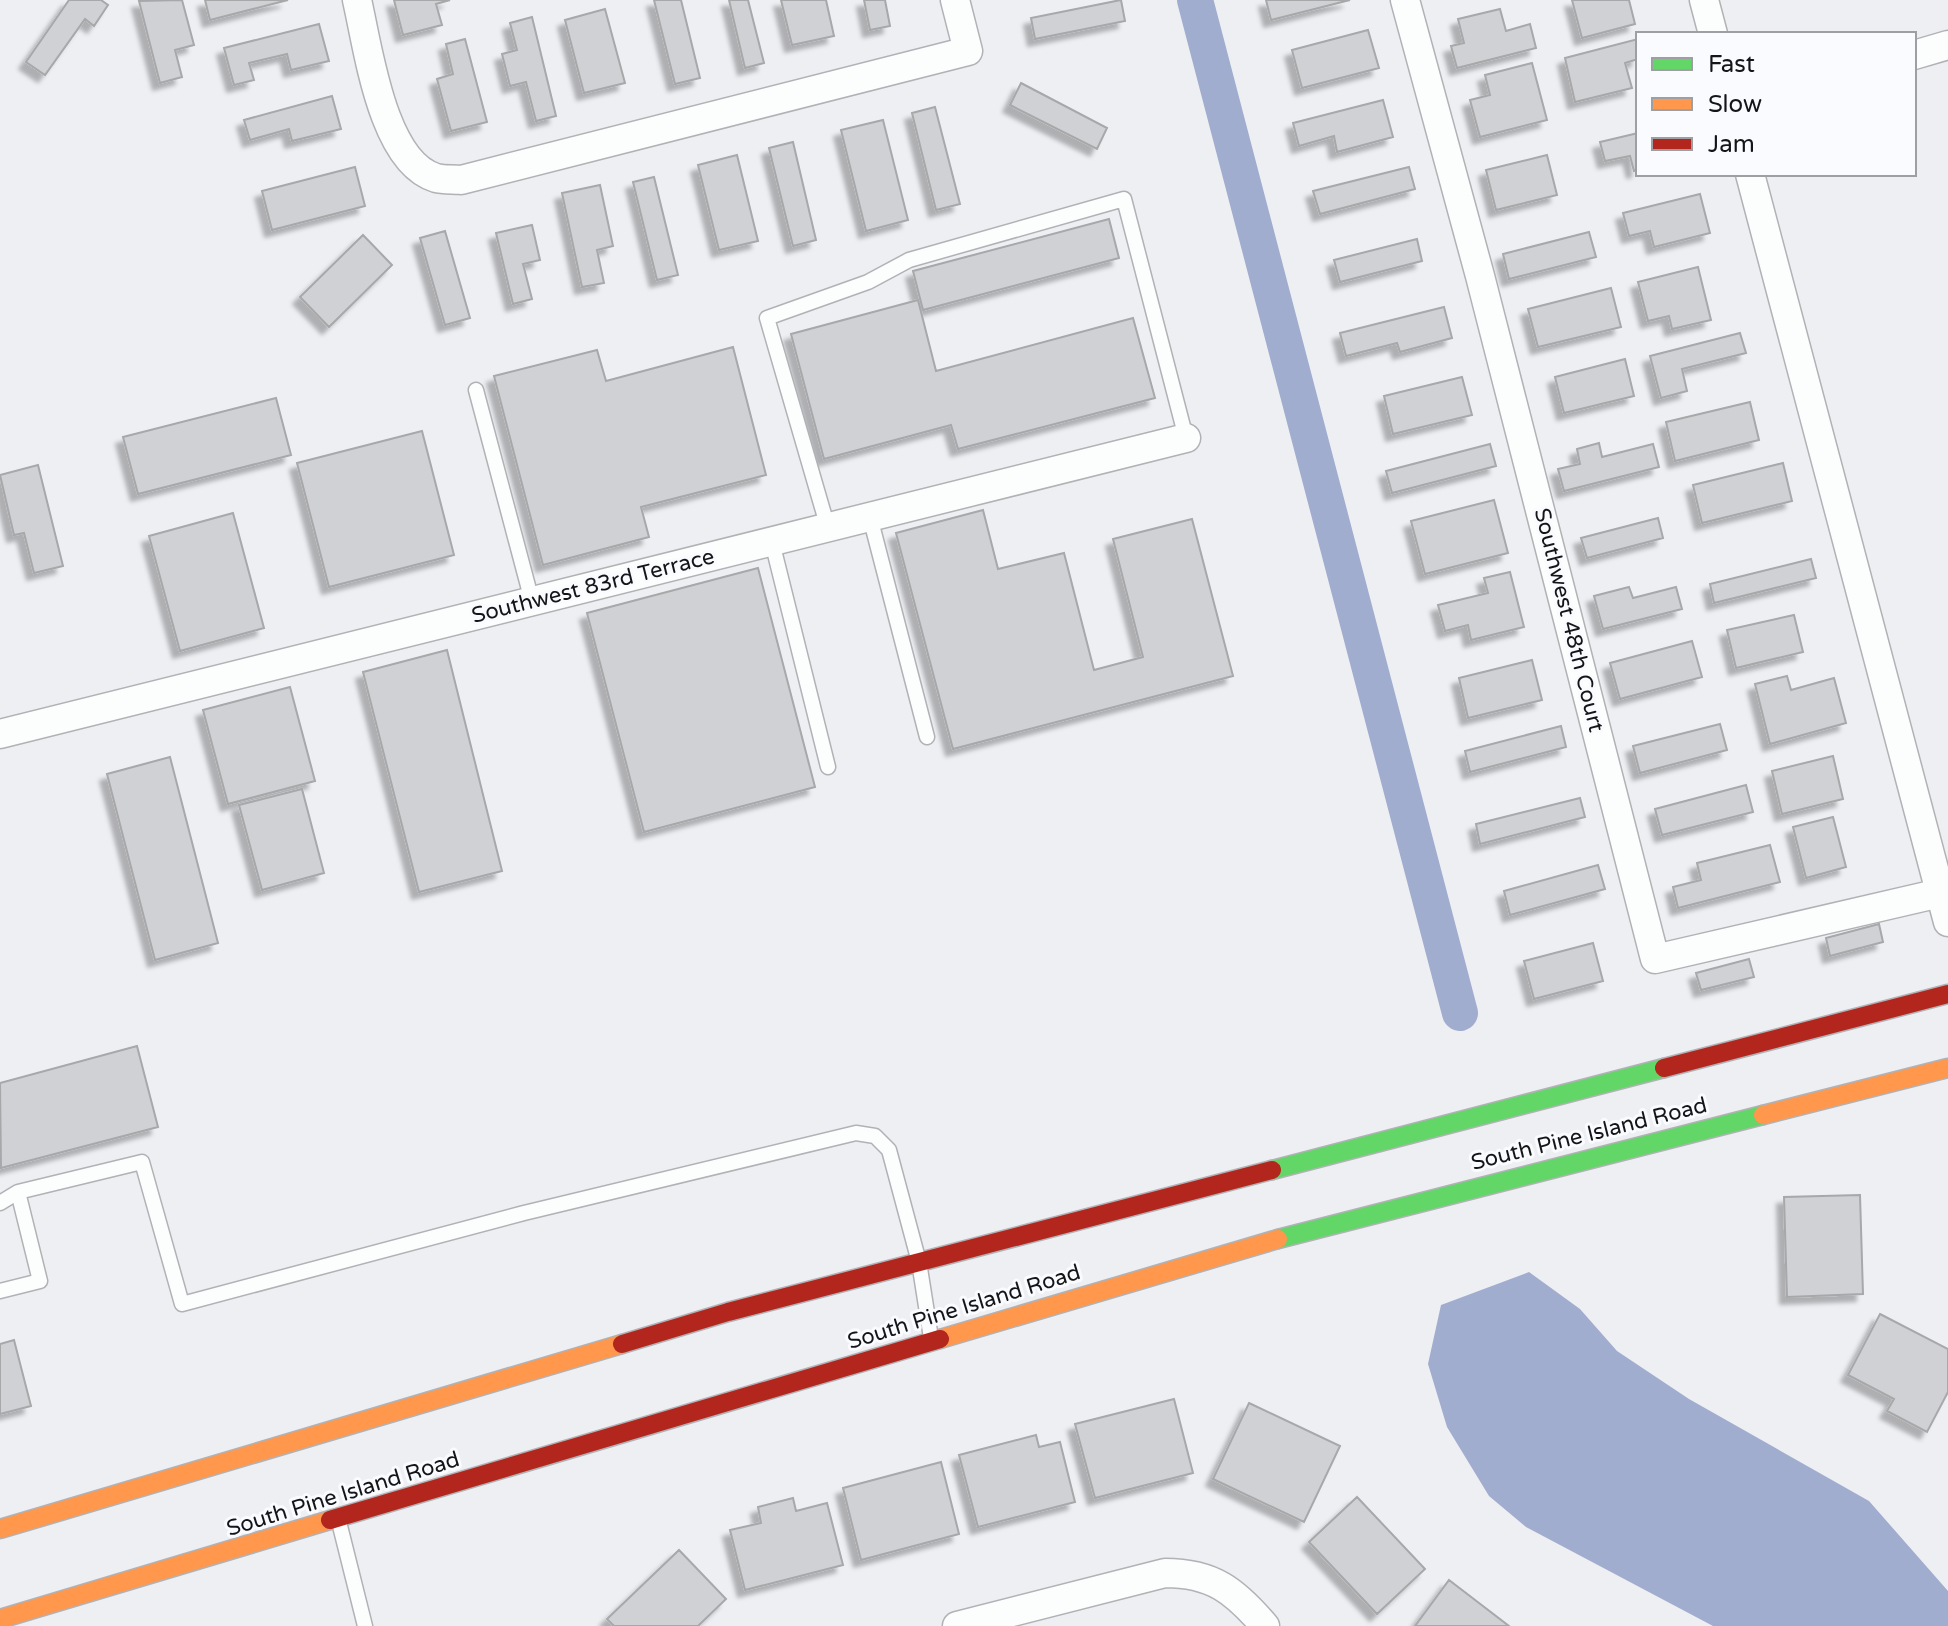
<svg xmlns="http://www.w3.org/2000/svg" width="1948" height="1626" viewBox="0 0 1948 1626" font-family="'Varela Round',sans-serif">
	<defs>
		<filter id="shadow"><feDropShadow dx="-7" dy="7" stdDeviation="2" flood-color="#0004"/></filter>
	</defs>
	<rect width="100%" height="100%" fill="#eeeff3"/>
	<path fill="#a1adcf" d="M1529,1272L1580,1309L1617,1351L1689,1399L1869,1501L1948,1591V1626H1713L1526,1527L1489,1496L1447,1427L1428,1364L1441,1305Z"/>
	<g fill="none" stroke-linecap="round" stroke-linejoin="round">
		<path stroke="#a1adcf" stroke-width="36" d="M1195,0L1460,1013"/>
	</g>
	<path fill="#d0d1d4" stroke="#a6a8aa" stroke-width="2" filter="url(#shadow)" d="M69,0H101L108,5L94,26L85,19L45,75L26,62Z
		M182,0L194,45L175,50L182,77L160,83L139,1Z
		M205,0H288L210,20Z
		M394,0H450L436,4L442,25L403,35Z
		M654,0H681L700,78L675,84Z
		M729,0H748L764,63L745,68Z
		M781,0H826L834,36L792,45Z
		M864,0H885L890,26L870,30Z
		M1121,0L1125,21L1035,39L1031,18Z
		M1266,0H1350L1271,20Z
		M1572,0H1629L1635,24L1582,38Z
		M605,9L625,83L584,93L565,20Z
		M1500,9L1506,31L1530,24L1536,48L1457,68L1451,46L1464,43L1458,19Z
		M532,17L556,116L536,121L526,82L510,86L502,54L517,50L510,23Z
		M319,24L329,61L291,70L287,54L249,63L254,80L234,85L224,48Z
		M1368,30L1379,68L1302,88L1292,50Z
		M465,39L487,122L451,131L437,79L453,74L446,44Z
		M1638,39V59L1625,63L1632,88L1575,102L1565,58Z
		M1532,63L1547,120L1480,137L1470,100L1490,95L1485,75Z
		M1021,83L1107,128L1097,149L1010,105Z
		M332,96L341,129L292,141L289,129L250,140L244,120Z
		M1383,100L1393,137L1337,152L1334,136L1299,146L1293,123Z
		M935,107L960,204L936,210L912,113Z
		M883,120L908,220L866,231L841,130Z
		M1638,133V170L1634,171L1630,156L1605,161L1600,142Z
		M793,142L816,240L793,246L769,148Z
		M737,155L758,241L719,250L698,165Z
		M1547,155L1557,195L1496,210L1486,170Z
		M355,167L365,206L272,230L262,191Z
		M1409,167L1415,189L1320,214L1313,191Z
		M654,177L678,275L657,280L633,182Z
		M600,185L613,246L597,250L604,283L582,287L562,193Z
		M1700,194L1710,233L1654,247L1650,231L1629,236L1623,213Z
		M1109,219L1119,258L923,310L913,271Z
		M532,225L540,260L523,264L532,299L513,304L496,233Z
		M445,231L470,318L445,325L420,238Z
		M1589,232L1596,257L1509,279L1503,254Z
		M363,235L392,265L329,327L300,297Z
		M1417,239L1422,261L1340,282L1334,260Z
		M1698,267L1711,320L1672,329L1669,316L1648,321L1638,282Z
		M1611,288L1621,327L1538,347L1528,309Z
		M918,300L936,371L1133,318L1155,398L958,449L951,425L824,459L791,334Z
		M1444,307L1452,338L1400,352L1397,343L1346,356L1340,333Z
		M1740,333L1746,353L1682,369L1687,391L1661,398L1650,356Z
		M733,347L766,475L641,507L649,537L543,565L494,376L597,350L606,381Z
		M1625,359L1634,396L1564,413L1555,377Z
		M1462,377L1472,415L1393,434L1384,396Z
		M276,398L291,455L138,494L123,437Z
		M1750,402L1759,440L1675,461L1666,422Z
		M422,431L454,555L329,587L297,463Z
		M1599,443L1602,457L1653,444L1659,467L1564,491L1558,469L1580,464L1577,449Z
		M1490,444L1496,466L1392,493L1386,471Z
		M1783,463L1792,501L1702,523L1693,485Z
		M38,465L63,566L34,573L24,533L14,535L0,475Z
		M1494,500L1508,553L1425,574L1411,521Z
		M983,510L998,569L1064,553L1094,670L1143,657L1113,539L1192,519L1233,676L953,749L896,533Z
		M233,513L264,628L180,651L149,536Z
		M1658,518L1663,538L1587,558L1581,538Z
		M1811,559L1816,578L1714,603L1710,584Z
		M758,568L815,787L644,832L587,613Z
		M1510,572L1524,627L1471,640L1468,625L1445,631L1438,605L1488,593L1484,578Z
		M1629,587L1633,598L1676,587L1682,609L1603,629L1594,596Z
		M1794,615L1803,652L1736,668L1727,630Z
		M1692,641L1702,677L1620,699L1610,663Z
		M447,650L502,871L419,892L363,672Z
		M1532,660L1542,700L1468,718L1459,678Z
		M1787,676L1791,690L1834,678L1846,723L1770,744L1755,684Z
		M290,687L315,781L228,804L203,710Z
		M1720,724L1727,750L1640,773L1633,746Z
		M1561,726L1566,747L1470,772L1465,751Z
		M1833,756L1843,799L1782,814L1772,771Z
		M170,757L218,943L155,960L107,774Z
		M1746,785L1753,812L1662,835L1655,809Z
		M302,789L324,873L262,890L239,805Z
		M1580,798L1585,817L1480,844L1476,824Z
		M1833,817L1846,867L1806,878L1793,827Z
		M1770,845L1780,882L1678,908L1673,887L1701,880L1697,863Z
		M1598,865L1605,889L1510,915L1504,891Z
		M1879,924L1883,942L1830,956L1826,938Z
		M1593,943L1603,981L1534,999L1524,961Z
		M1749,959L1754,977L1701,990L1696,973Z
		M137,1046L158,1127L1,1168L0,1083Z
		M1860,1195L1863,1294L1787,1297L1784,1197Z
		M1880,1314L1948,1349V1392L1927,1432L1887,1411L1894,1399L1848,1375Z
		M14,1340L31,1406L0,1414V1344Z
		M1174,1399L1193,1473L1095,1498L1075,1424Z
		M1249,1403L1340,1446L1304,1522L1213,1479Z
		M1036,1435L1039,1447L1060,1442L1075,1502L978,1527L959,1455Z
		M941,1462L959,1534L861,1560L843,1488Z
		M1357,1497L1425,1569L1377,1614L1309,1542Z
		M793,1498L796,1511L827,1503L843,1565L745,1590L730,1530L761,1523L758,1507Z
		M679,1550L726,1599L698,1626H614L607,1619Z
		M1449,1580L1509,1626H1415Z"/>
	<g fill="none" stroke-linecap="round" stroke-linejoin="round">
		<g stroke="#b1b2b5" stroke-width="17">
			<path id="lane" d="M476,390L532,601
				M870,517L927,737
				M828,528L767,318L868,282L909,260L1124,199L1186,438
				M772,542L828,767
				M0,1203L18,1192L142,1162L182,1304L524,1213L856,1133L875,1136L889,1150L919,1262L931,1338
				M0,1291L40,1281L18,1192
				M339,1522L365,1626"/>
		</g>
		<g stroke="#b1b2b5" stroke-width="31">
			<path id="street" d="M357,0C368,47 382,162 436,178C444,180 454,179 461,180L968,51L955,0
				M1405,0L1480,276L1655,959L1940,893
				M1704,0L1713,34
				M1914,55L1948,45
				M1750,174L1948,922
				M0,734L1186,438
				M957,1626L1165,1573C1213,1573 1235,1591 1265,1626"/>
		</g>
		<g stroke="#b1b2b5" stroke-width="21">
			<path id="fast" d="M1272,1170L1664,1068
				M1278,1239L1763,1115"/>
		</g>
		<g stroke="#b1b2b5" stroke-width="21">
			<path id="slow" d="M1763,1115L1948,1068
				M940,1339L1278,1239
				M0,1529L622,1344
				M0,1619L330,1520"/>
		</g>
		<g stroke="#b1b2b5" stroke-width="21">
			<path id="jam" d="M1664,1068L1948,994
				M622,1344L728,1312L1272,1170
				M330,1520L940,1339"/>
		</g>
		<use href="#lane" stroke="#fcfdfd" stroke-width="14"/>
		<use href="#street" stroke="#fcfdfd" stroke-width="28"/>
		<use href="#fast" stroke="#63d668" stroke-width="18"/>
		<use href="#slow" stroke="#ff974d" stroke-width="18"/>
		<use href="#jam" stroke="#b3261e" stroke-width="18"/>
	</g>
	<g text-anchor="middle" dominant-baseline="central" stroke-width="6" stroke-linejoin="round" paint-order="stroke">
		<g font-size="22" fill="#141517" stroke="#fafbfe">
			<text transform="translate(593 586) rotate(-14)">Southwest 83rd Terrace</text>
			<text transform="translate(1569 620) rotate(76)">Southwest 48th Court</text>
			<text transform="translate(1589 1134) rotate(-14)">South Pine Island Road</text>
			<text transform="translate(964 1307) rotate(-17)">South Pine Island Road</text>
			<text transform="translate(343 1494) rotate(-17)">South Pine Island Road</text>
		</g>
	</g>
	<rect x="1636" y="32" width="280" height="144" fill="#fafbfe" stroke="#9e9fa2" stroke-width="2"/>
	<rect x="1652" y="58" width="40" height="12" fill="#63d668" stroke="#9e9fa2" stroke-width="2"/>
	<text x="1708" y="72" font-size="24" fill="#141517">Fast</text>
	<rect x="1652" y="98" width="40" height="12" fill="#ff974d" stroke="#9e9fa2" stroke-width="2"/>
	<text x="1708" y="112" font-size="24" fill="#141517">Slow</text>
	<rect x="1652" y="138" width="40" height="12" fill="#b3261e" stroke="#9e9fa2" stroke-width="2"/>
	<text x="1708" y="152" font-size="24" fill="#141517">Jam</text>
</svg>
